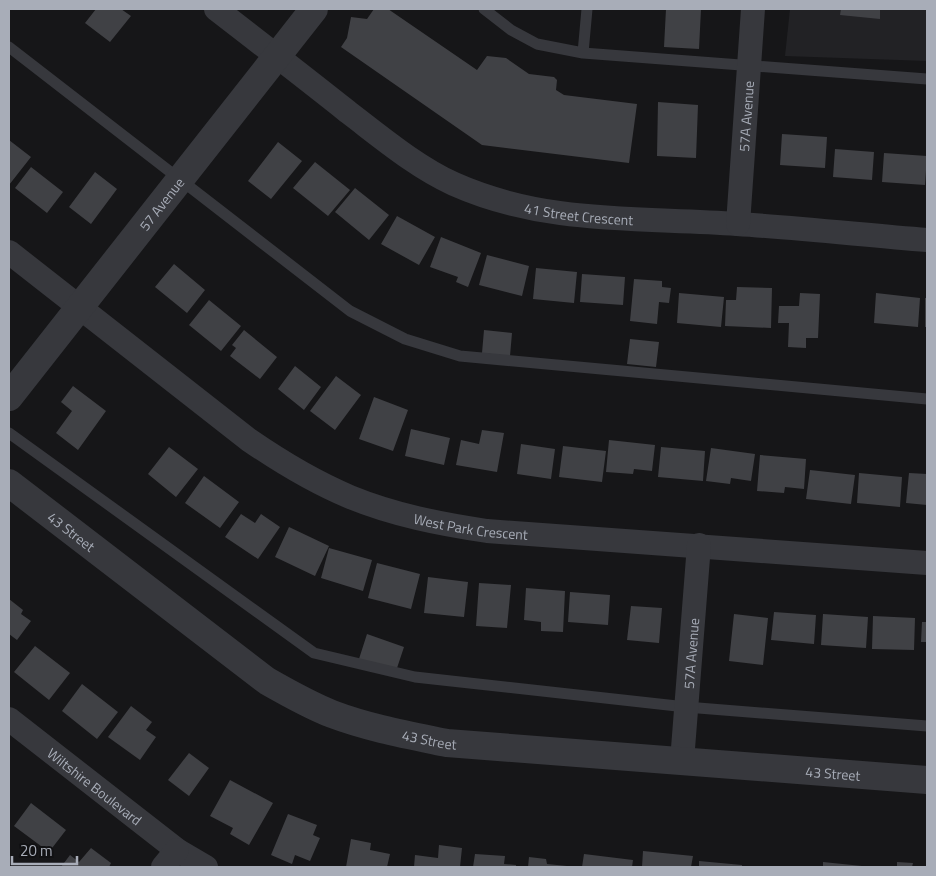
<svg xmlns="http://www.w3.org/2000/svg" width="936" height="876" viewBox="0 0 936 876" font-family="'Titillium Web',sans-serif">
	<rect width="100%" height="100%" fill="#161618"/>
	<path fill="#222225" d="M790,9H927V61L785,56Z"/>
	<path fill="#404145" d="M96,9H121L131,16L110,42L85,23Z
		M374,9H388L477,70L487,56L506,58L529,74L554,77L557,80L556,90L564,95L637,104L629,163L482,145L341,47L347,38L351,17L367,19Z
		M666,9H701L699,49L664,47Z
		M841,9H880V19L840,15Z
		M658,102L698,105L696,158L657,156Z
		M782,134L827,137L825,168L780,165Z
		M9,140L31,157L9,185Z
		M278,142L302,161L271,199L248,181Z
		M835,149L874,152L872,180L833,177Z
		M884,153L927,156L925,185L882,182Z
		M315,162L350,190L328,216L293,188Z
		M31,167L63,192L47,213L15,188Z
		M95,172L117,189L91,224L69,207Z
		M355,188L389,215L369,240L335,212Z
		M397,216L435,237L419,265L381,244Z
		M441,237L481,253L468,287L456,282L458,277L430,267Z
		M487,255L529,266L522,296L479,285Z
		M174,264L205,290L187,313L155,287Z
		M536,268L577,272L574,303L533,299Z
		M582,274L625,277L623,305L580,302Z
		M634,279L662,281V287L671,288L669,303L659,302L657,324L630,321Z
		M737,287L772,288L771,328L725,326L726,300H736Z
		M679,293L724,297L721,327L677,323Z
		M800,293L820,294L818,338H806V348L788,347L789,323H778L779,306H799Z
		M876,293L920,298L918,327L874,323Z
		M925,298H927V327H925Z
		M209,300L241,326L221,351L189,325Z
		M244,330L277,357L260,379L230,356L236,348L232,345Z
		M484,330L512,333L510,356L482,353Z
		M630,339L659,342L656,367L627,364Z
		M295,366L321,387L304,410L278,389Z
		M336,376L361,395L335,430L310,411Z
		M73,386L106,411L78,450L56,433L72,411L61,402Z
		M374,397L408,410L393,451L359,439Z
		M411,429L450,438L444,465L405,456Z
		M482,430L504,433L497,472L456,465L461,440L479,444Z
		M609,440L655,445L652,471L634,469L633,474L606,472Z
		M521,444L555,449L551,479L517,474Z
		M563,446L606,451L602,482L559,477Z
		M169,447L198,469L176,497L148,474Z
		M661,447L705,451L703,481L658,477Z
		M711,448L755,454L751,481L731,478L730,484L706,481Z
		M760,455L806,459L804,489L785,487L784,493L757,491Z
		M810,470L855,475L851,504L806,499Z
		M859,473L902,477L900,507L857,503Z
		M909,473L927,474V505L906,503Z
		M204,476L239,502L220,528L185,503Z
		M241,514L255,523L261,514L280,527L258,559L225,537Z
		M289,527L329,546L315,576L275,557Z
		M329,548L372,560L363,591L321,578Z
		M377,563L420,574L411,609L368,598Z
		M428,577L468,582L464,617L424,613Z
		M479,583L511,585L507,628L476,626Z
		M526,588L565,591L563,632L541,631V622L524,620Z
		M570,592L610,595L608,625L568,622Z
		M9,599L23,610L21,614L31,621L17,640L9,634Z
		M631,606L662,608L659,643L627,640Z
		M774,612L816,615L814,644L771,640Z
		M734,614L768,618L763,665L729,661Z
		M823,614L868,617L866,648L821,645Z
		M873,616L915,618L914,650L872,649Z
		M922,622H927V642H921Z
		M367,634L404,647L395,674L358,662Z
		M35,646L70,673L49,700L14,672Z
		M82,684L118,712L97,739L62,711Z
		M131,706L152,722L146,730L156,737L140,760L108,737Z
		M189,753L209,768L189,796L168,780Z
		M230,780L273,803L249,845L230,834L233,828L210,816Z
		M31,803L66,830L49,852L14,826Z
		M288,814L317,825L313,835L320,838L310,861L295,855L292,864L271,855Z
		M351,839L371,843L370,850L390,854L387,867H346Z
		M439,845L462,848L460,867H414L415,855L438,858Z
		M91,848L111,863L109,867H61L70,855L79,862Z
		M643,851L693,856L691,867H642Z
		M475,854L505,856L504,864L516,865V867H473Z
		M584,854L633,860L632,867H582Z
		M529,857L546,859L547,864L567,866V867H528Z
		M699,861L742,865V867H699Z
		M823,862L862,866V867H823Z
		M897,862L913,863L912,867H897Z"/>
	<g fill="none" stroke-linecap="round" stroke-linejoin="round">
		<path stroke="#37383d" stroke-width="11" d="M484,9L511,30L537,44L583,53L927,79
			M9,47L350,311L405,339L460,356L927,399
			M583,53L587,9
			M9,433L314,653L415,677L686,707L927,726"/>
		<g stroke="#37383d" stroke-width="24">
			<path id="s1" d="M216,9C260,43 304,77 348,112C381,137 415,166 454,184C546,225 640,217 737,224C801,228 864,235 927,240"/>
			<path id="s2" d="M738,224L753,9"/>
			<path id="s3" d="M9,252L249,440C281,462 314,482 350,497C394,515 440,524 487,531L927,563"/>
			<path id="s4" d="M9,719L177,850L206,867"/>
			<path id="s5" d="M682,761L699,545"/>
			<path d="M163,867L177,850"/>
		</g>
		<g stroke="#37383d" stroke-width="28">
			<path id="s6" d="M9,397L314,9"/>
			<path id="s7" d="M9,483L267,681C288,693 309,705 332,714C369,728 408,735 447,743L927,780"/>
		</g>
	</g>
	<g text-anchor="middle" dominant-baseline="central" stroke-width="5" stroke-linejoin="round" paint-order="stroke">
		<g font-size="14" fill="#a8adb8" stroke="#111113">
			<text stroke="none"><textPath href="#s2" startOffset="108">57A Avenue</textPath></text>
			<text stroke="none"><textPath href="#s6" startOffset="246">57 Avenue</textPath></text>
			<text stroke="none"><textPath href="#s1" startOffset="425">41 Street Crescent</textPath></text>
			<text stroke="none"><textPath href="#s3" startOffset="546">West Park Crescent</textPath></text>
			<text stroke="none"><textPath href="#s7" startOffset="79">43 Street</textPath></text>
			<text stroke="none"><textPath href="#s5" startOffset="108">57A Avenue</textPath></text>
			<text stroke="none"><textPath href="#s7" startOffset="499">43 Street</textPath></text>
			<text stroke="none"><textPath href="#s7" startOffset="904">43 Street</textPath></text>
			<text stroke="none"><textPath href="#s4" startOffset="109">Wiltshire Boulevard</textPath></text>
		</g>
	</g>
	<rect width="936" height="876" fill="none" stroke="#a8adb8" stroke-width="20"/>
	<path d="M12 856v8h65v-8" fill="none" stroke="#a8adb8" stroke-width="2.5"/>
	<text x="20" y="856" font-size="15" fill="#a8adb8" stroke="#111113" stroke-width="4" paint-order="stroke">20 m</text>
</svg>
